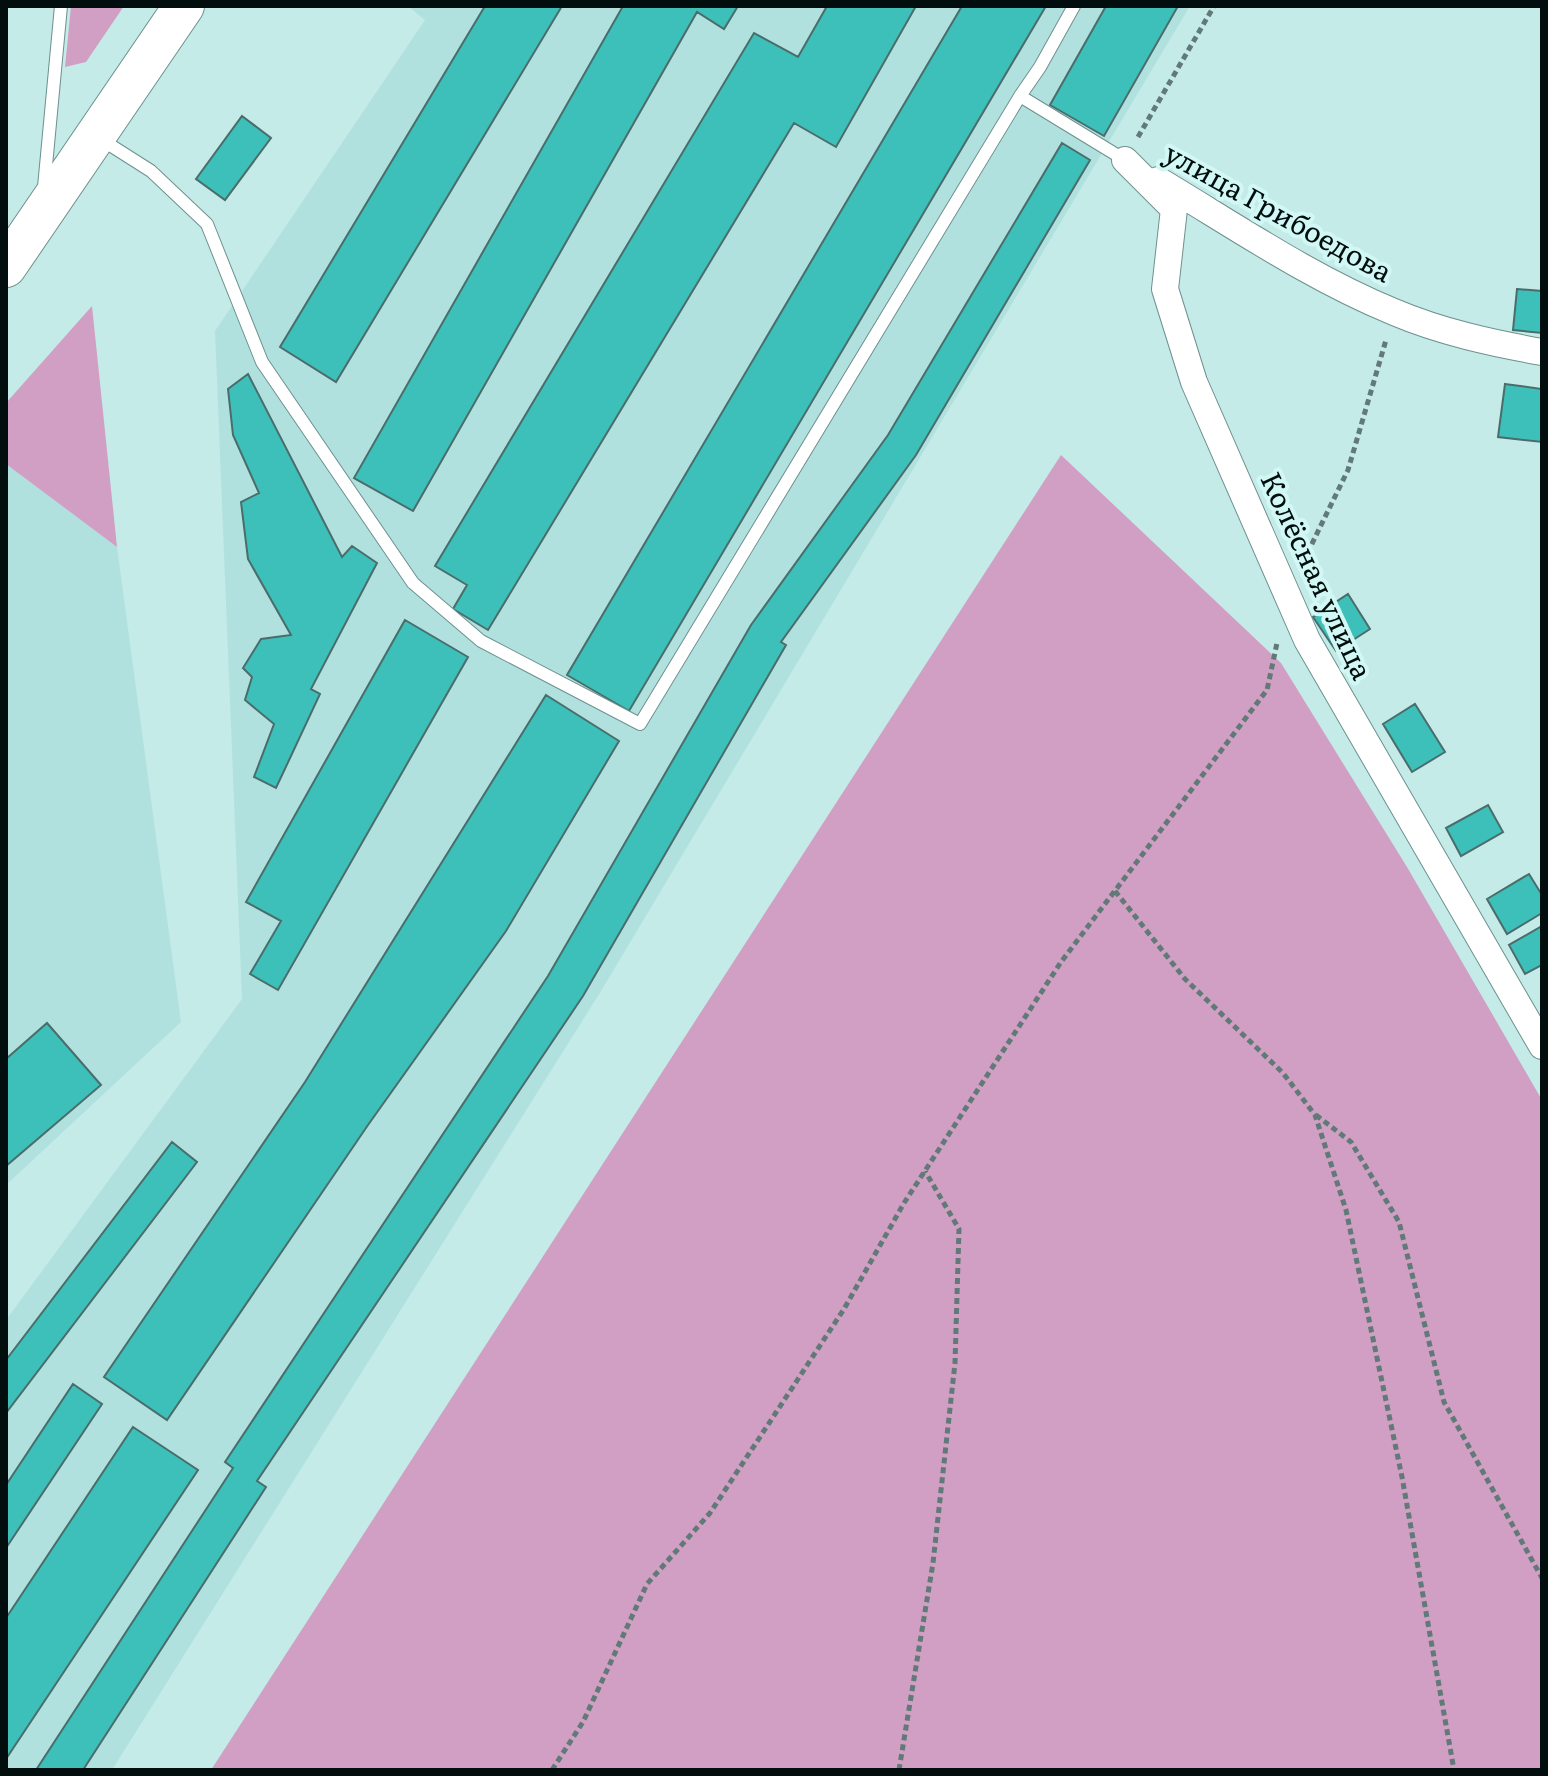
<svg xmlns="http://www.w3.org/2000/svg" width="1548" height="1776" viewBox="0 0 1548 1776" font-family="Literata,serif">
	<rect width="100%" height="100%" fill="#c4ebe8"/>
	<path fill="#b1e1de" d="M408,6H1190L601,991L112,1770H6V1320L242,999L215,331L425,20Z
		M6,464L117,547L181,1022L6,1185Z"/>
	<path fill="#d19fc3" d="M71,6H124L86,62L65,67Z
		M92,306L117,547L6,464V403Z
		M1061,455L1281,663L1407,867L1542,1100V1770H211Z"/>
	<path fill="#3dc0ba" stroke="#4a6d6b" stroke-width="2" d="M485,6H562L336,382L280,347Z
		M623,6H738L724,29L697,12L413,511L354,478Z
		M827,6H916L836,147L794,123L488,630L453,609L467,585L435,566L754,33L798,57Z
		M962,6H1046L629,711L567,675Z
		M1106,6H1178L1104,136L1050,105Z
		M242,116L271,138L225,200L196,179Z
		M1062,143L1090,160L916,455L781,642L786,645L583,996L257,1481L266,1487L83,1770H36L233,1468L225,1462L548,976L751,625L888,435Z
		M1517,289L1542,291V333L1513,330Z
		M248,374L342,557L352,546L377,563L311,689L320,694L276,788L254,777L274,724L245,700L252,677L243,668L261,639L291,635L248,559L241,502L259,493L233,435L228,389Z
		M1505,384L1542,389V442L1498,437Z
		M1348,594L1370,629L1336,651L1313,617Z
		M405,620L468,657L278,990L250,974L281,921L246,902Z
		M546,695L619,741L506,931L368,1125L167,1420L104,1377L305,1082Z
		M1415,704L1445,752L1412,772L1383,724Z
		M1488,805L1503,832L1461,856L1446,828Z
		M1529,874L1542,895V913L1507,934L1487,899Z
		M1542,926V965L1525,974L1509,945Z
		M47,1023L101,1085L6,1166V1059Z
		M172,1142L197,1162L6,1413V1360Z
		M73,1384L102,1404L6,1548V1485Z
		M133,1427L198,1470L6,1759V1618Z"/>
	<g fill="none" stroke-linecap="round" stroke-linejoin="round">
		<g stroke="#6d918e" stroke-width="14">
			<path id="service" d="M1020,96L1040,67L1074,6
				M99,138L151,171L207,224L262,362L413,583L481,641L640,724L1020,96L1125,160
				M44,187L61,6"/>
		</g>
		<g stroke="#6d918e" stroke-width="28">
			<path id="minor" d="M1125,160L1174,209L1165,289L1194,382L1307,640L1542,1046
				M1158,180C1235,226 1311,278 1394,312C1441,332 1492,343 1542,352"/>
		</g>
		<g stroke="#6d918e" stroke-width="42">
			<path id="primary" d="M6,267L184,6"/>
		</g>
		<path stroke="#617a78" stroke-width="5" stroke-dasharray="6 4" stroke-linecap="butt" d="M1138,137L1214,6
			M1303,562L1348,470L1386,340
			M1115,891L1185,979L1283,1073L1315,1115L1346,1210L1402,1477L1454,1770
			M1316,1115L1351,1142L1399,1222L1444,1402L1542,1578
			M552,1770L583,1722L647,1584L710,1513L844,1309L904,1203L1061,962L1267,690L1277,643
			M899,1770L933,1563L955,1363L959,1229L925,1171"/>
		<use href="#service" stroke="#fff" stroke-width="12"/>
		<use href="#minor" stroke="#fff" stroke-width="26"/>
		<use href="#primary" stroke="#fff" stroke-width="40"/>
	</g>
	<g text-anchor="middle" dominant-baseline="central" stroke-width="8" stroke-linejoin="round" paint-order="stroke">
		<g font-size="28" fill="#020e0d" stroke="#d1f8f5">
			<text transform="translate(1279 211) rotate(29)">улица Грибоедова</text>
			<text transform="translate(1318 575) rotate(65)">Колёсная улица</text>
		</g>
	</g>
	<rect width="1548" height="1776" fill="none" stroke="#020e0d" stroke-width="16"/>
</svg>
